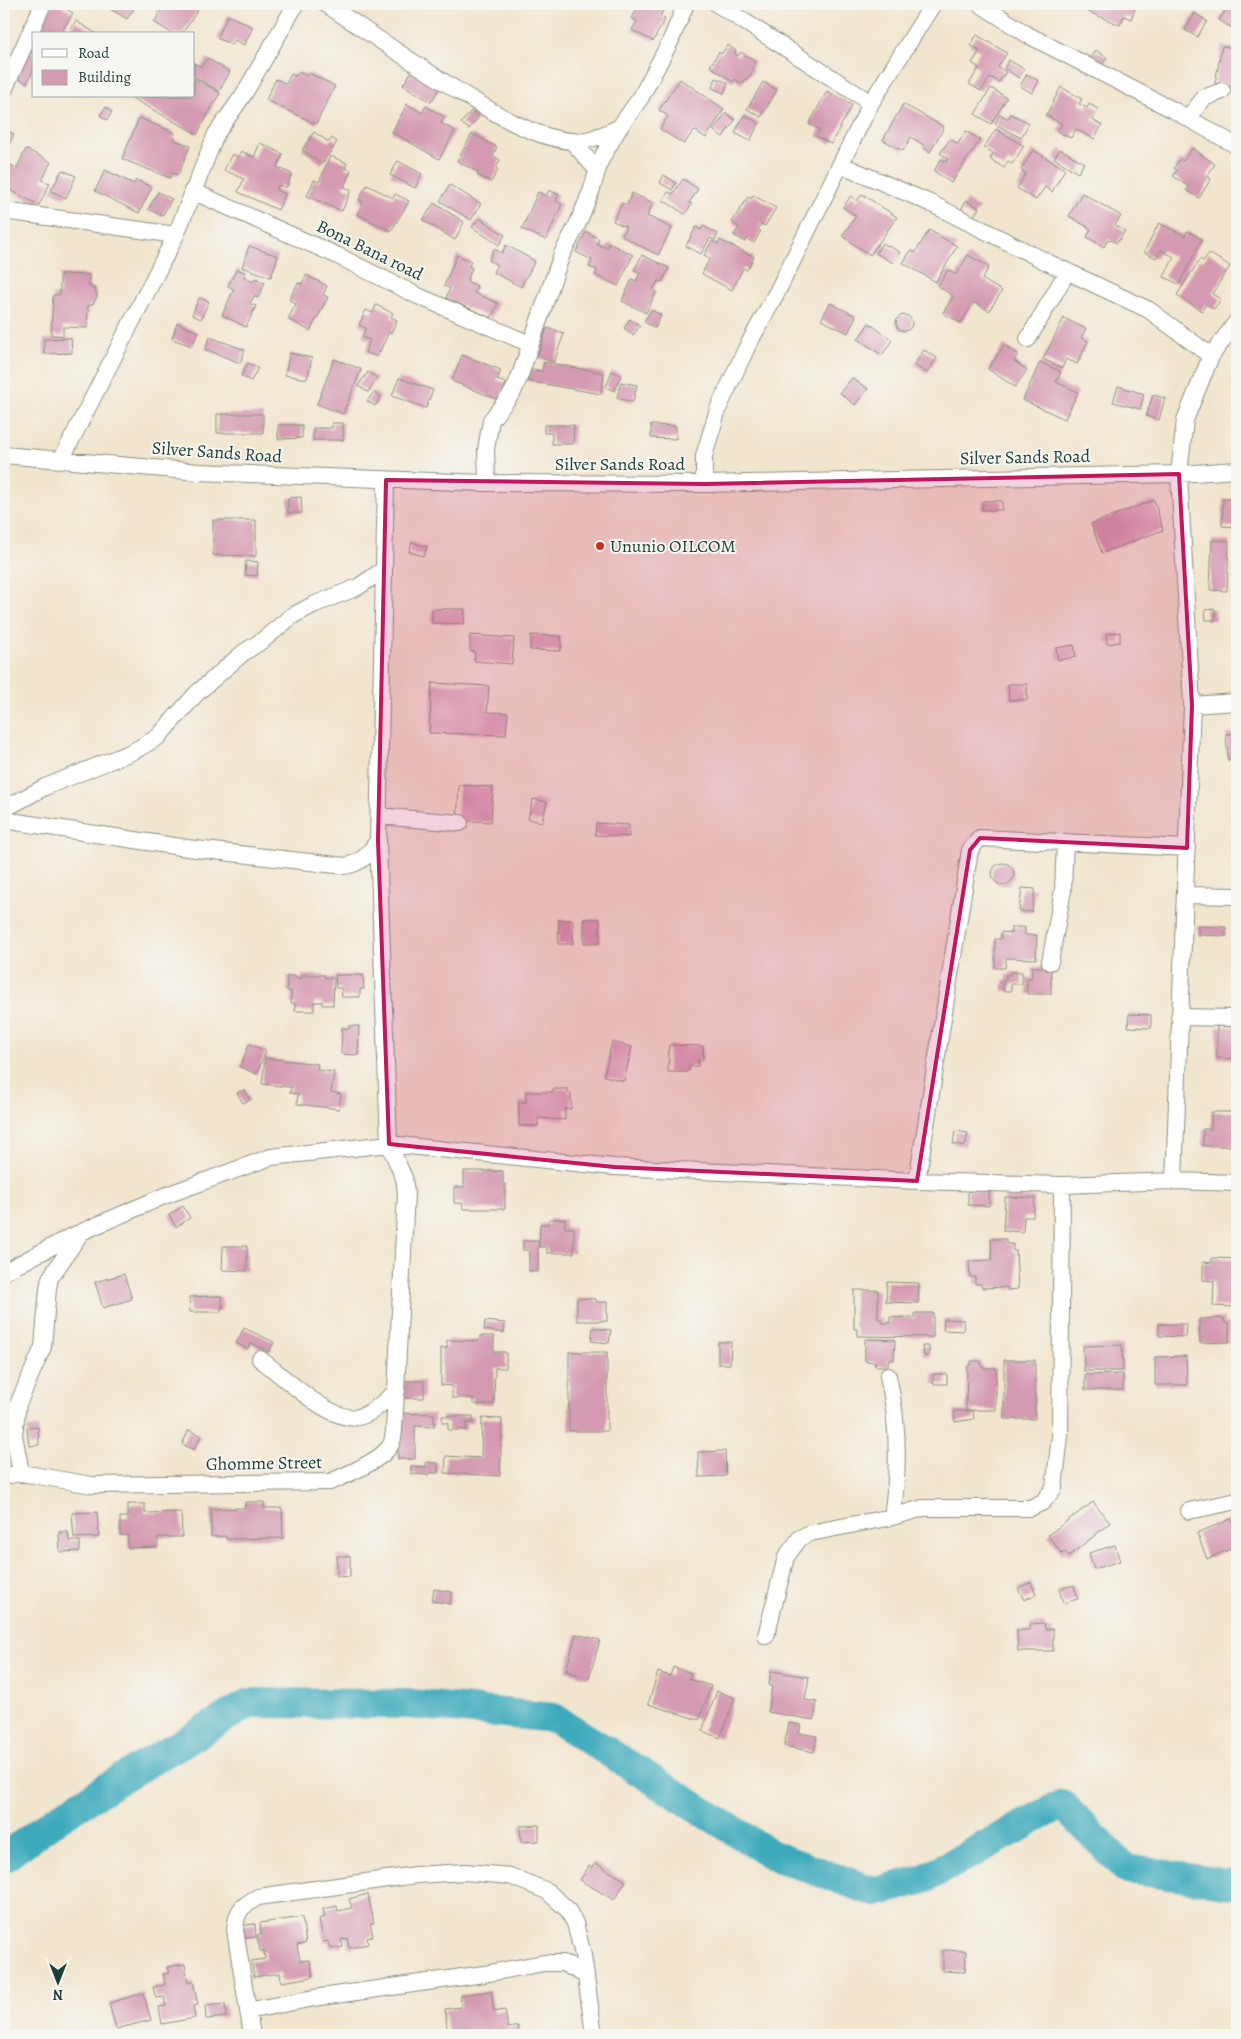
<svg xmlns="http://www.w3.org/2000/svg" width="1241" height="2039" viewBox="0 0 1241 2039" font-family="Alegreya,serif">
	<rect width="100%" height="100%" fill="#f6f6f2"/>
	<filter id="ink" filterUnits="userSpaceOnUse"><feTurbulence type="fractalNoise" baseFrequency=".02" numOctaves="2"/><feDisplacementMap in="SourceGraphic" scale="10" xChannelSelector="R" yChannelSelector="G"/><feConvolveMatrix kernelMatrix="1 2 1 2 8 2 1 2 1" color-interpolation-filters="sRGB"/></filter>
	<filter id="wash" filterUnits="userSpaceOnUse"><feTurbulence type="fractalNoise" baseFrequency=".0096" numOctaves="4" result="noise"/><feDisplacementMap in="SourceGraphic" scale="20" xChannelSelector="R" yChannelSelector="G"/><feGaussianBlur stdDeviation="1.12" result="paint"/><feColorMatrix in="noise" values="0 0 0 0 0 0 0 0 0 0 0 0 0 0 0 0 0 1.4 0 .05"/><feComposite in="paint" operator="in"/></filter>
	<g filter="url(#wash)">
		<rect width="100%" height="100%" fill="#f2e5ce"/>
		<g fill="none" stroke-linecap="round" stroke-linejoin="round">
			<path stroke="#3daabc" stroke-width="30" d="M4,1858L52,1822L122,1778L250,1703L412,1704L554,1718L774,1856L876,1892L924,1879L1062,1804L1126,1869L1230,1884L1237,1882"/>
		</g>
		<g id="blocks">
			<path fill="#d49ab1" d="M53,4H58L73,13L60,34H35Z
				M102,4H137L127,19Z
				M148,4H163L158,11Z
				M166,4H199L201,5L182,34H173L154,22Z
				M640,4H662L666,6L660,16L665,19L653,41L632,30L637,21L632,18Z
				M1087,4H1137L1131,19L1124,16L1120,25L1084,10Z
				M1229,4H1237V31L1219,20Z
				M1195,13L1207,21L1197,37L1185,30Z
				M228,15L253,27L244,45L235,40L232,45L217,38Z
				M76,21L97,34H68Z
				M977,35L1007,53L998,67L1006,72L999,82L990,77L981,91L969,84L979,68L972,63L980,51L970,45Z
				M728,45L736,51L734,53L738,56L741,52L755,61L752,69L754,71L741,84L735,79L733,82L710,66L719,52L721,54Z
				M1222,46L1237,49L1236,87L1215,83Z
				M25,50L34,54V68L27,83L13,76Z
				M1096,50L1107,58L1101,66L1090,59Z
				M207,58L230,72L219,91L194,76V63L201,67Z
				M1009,60L1024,69L1019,78L1004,68Z
				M413,69L441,86L431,102L403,85Z
				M298,72L308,76L309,73L335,86L316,124L266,100L276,79L286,84L291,74L296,76Z
				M1027,74L1039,81L1032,93L1020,86Z
				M194,78L220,93L197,134L128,96H194Z
				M716,78L728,83L724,93L712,88Z
				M680,79L724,109L706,138L694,130L684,144L660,129L668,116L659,110Z
				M763,82L777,90L761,117L747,109Z
				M1061,87L1082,99L1079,104L1087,108L1089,104L1098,109L1092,120L1102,125L1094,139L1076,129L1071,138L1057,131L1062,124L1046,115Z
				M991,88L1007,98L991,124L975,114Z
				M827,91L852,105L831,144L816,136L820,130L809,124Z
				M407,104L422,113L426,106L445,117L441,123L455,131L439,159L392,132Z
				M903,104L944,127L930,152L924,148L925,146L911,137L903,151L883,140Z
				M106,107L112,112L107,120L100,115Z
				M471,111L479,117L469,129L461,123Z
				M726,113L735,120L723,137L713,130Z
				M1000,114L1008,119L1011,114L1029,123L1021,138L995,124Z
				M744,115L759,123L750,141L735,133Z
				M139,118L175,133L173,139L190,146L178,175L173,173L170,178L122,159Z
				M996,129L1024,146L1012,164L1008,161L1004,168L990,159L993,153L984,147Z
				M4,130L14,134L4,155Z
				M966,131L980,140L951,183L934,171L941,159L946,162L948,158L940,153L950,139L958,144Z
				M314,132L329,142L332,138L337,142L322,164L302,150Z
				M472,134L497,147L493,156L500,160L496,168L498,170L491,182L477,175L478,172L457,161Z
				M260,143L283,154L277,167L292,174L286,188L279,185L276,190L285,194L278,210L238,192L244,179L224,170L232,154L238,157L241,151L254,157Z
				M1192,148L1215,164L1207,176L1211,179L1199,198L1186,190L1189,187L1173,176L1177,170L1174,168L1180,159L1183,161Z
				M26,149L51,162L42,180L50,183L39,205L4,187V177L10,165L17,168Z
				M1060,149L1084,163L1078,173L1054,158Z
				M1033,150L1065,169L1052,192L1045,187L1036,200L1017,188L1026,173L1021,170Z
				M330,156L347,163L345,168L351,170L344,187L351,190L342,211L307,196L314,180L319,182Z
				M398,161L422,174L415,188L390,175Z
				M62,170L76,176L66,198L51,191Z
				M105,170L134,184L136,180L152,187L139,213L95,191Z
				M664,175L676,183L672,190L660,183Z
				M683,179L698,189L689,203L692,204L685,214L663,200L668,192L673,194Z
				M367,185L393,198L395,194L409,201L391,231L357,214L363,202L359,200Z
				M450,185L481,204L471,220L440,201Z
				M549,190L559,195L556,201L562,204L546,240L522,229L538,192L546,196Z
				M158,192L172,199L162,216L148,209Z
				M632,193L653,203L647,216L672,228L658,255L622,236L626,227L613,221L622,203L627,205Z
				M1082,193L1121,216L1115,225L1125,231L1117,243L1108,239L1104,247L1087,237L1091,229L1069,216Z
				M862,194L897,217L870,255L842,236L856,216L843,207L851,196L857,201Z
				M753,195L776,208L765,226L761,224L758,229L761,231L754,243L747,239L745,242L734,235L739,227L732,222L748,197L751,199Z
				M966,200L979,208L973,217L961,210Z
				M434,203L464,222L455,240L423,220Z
				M479,218L505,235L499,245L472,227Z
				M1159,223L1185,236L1187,231L1202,239L1179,284L1164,277L1174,257L1161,250L1156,258L1144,252Z
				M703,226L718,234L715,240L710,238L701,254L686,246L696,227L701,230Z
				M929,230L957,246L936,282L903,263L911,250L915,253Z
				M586,232L599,239L597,244L607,248L609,243L633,255L618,286L595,275L597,270L589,267L592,260L576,252Z
				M720,240L754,257L747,270L743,268L732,290L702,274L710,258L704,255L712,241L718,244Z
				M882,243L900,252L893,263L876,253Z
				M506,245L535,261L521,287L493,272L497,265L489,260L494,249L502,253Z
				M249,246L278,256L271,277L242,267Z
				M1209,253L1230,266L1212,294L1221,299L1214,309L1206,304L1202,311L1177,295L1200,259L1203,261Z
				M457,255L471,261L469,266L472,268L467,281L477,286L474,293L498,303L491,318L446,298L450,288L444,286Z
				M642,255L669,268L662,282L658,281L653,290L656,292L646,313L622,301L632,279L636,281L640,273L634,270Z
				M968,255L989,267L982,279L1002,291L989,311L974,302L961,323L943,313L953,296L938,286L948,270L956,275Z
				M237,269L246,273L244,277L253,282L255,278L265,283L258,298L254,296L250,304L256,306L246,327L222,315L234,289L228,286Z
				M60,274L89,275V286L95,289L97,297L93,304L88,306L87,328L63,327V336L51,335L53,295H60Z
				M306,275L327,286L323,295L328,297L310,331L288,319L296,304L289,300L298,283L302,284Z
				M199,298L209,301L201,319L192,315Z
				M830,303L856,316L848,333L821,320Z
				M376,305L393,313L391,317L397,320L391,333L389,332L377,357L365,352L370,340L362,337L366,328L359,325L366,310L373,313Z
				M651,310L661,315L655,328L644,322Z
				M896 323a8 8 0 1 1 16 0a8 8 0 1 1-16 0Z
				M1064,318L1086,329L1081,338L1088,341L1077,364L1066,359L1062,368L1043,359Z
				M630,319L640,326L633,335L624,328Z
				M177,323L198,332L192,346L172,339Z
				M869,323L892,340L882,355L858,339Z
				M547,328L564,333L554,362L537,357Z
				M210,337L245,350L240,363L205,349Z
				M71,338L72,353L44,354V339Z
				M1004,345L1018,354L1014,361L1027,370L1015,387L988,369Z
				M924,350L937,358L927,373L914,365Z
				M290,353L312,358L307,379L285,375Z
				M462,355L501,370L497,380L506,383L499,400L452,381Z
				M334,359L361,369L343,414L317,404Z
				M544,362L604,373L601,394L527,381L529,369L542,371Z
				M1040,362L1061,372L1056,382L1078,392L1065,419L1023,400Z
				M248,363L258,368L251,381L241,376Z
				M612,371L621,375L614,391L606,387Z
				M368,372L377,378L368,392L358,386Z
				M399,378L433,390L426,408L392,396Z
				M852,378L868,389L855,405L840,393Z
				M621,382L637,385L633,402L617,398Z
				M1118,386L1144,394L1140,409L1113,402Z
				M374,392L381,397L375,406L367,401Z
				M1153,395L1165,398L1159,420L1146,416Z
				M217,414H263V433H217Z
				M332,423H343V440H313V428H332Z
				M278,425H302V438L278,439Z
				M544,425H574L573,444H552V433H544Z
				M651,425L676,426V439L651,438Z
				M301,497L302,513H288V498Z
				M1223,499H1237V527L1222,526Z
				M1154,500L1163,530L1102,553L1091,524Z
				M983,501H1002V510H982Z
				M213,520H256V556L213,555Z
				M1212,540L1229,541L1227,591L1210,590Z
				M412,542L427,547L424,556L409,552Z
				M246,561L258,562L257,576L245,575Z
				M432,609H465L464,624L432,623Z
				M1215,609L1216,620H1206L1205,610Z
				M1120,632V642L1107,644L1106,634Z
				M470,635L514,638L512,664L474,661L475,652L470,651Z
				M531,635L561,636V651L530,650Z
				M1074,645L1076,657L1058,660L1056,648Z
				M432,683L489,686L487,712L508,713L506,735L429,733Z
				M1008,684H1027V700H1009Z
				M1237,733V760H1228L1226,734Z
				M459,785L493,787L491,822L457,820Z
				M533,799L547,802L542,822L528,819Z
				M596,823L629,825V837L595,835Z
				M992 874a11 11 0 1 1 22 0a11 11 0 1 1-22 0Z
				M1022,888L1035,889L1032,912L1019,911Z
				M584,919H600V943H584Z
				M559,920H573V944H558Z
				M1198,926L1226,927V936L1198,935Z
				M1011,927H1025V935H1037L1036,959L1006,958L1005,968H995V939H1001V932L1011,933Z
				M1032,967H1051V994H1027V978H1032Z
				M1010,972H1022V984H1011V991H1003V980H1006V975H1010Z
				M302,975H325V978H334L333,1005H322V1002H314V1011H295V1003H291V991H287V976H295V978H302Z
				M335,975H363L364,989H360V997H342L341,988H336Z
				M1129,1014L1151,1015V1028L1128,1027Z
				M349,1026H359L358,1055L341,1054L342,1028L349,1029Z
				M1217,1026L1237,1027V1059L1217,1058Z
				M612,1042L632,1047L624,1081L604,1076Z
				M249,1044L266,1051L257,1074L240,1067Z
				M669,1045L703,1046V1060H698V1066H689L688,1072H668Z
				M265,1058L318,1064L317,1070L334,1072L331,1092L341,1094L339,1109L297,1104L298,1094L290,1093L291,1087L262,1084Z
				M245,1089L250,1100L243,1103L237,1093Z
				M553,1089H568V1093H571V1109H565V1120L538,1118V1126H519V1102H526V1092H553Z
				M1211,1112H1237V1146H1203V1129H1211Z
				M955,1131L968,1133L965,1146L953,1144Z
				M464,1171H503V1184H505V1209H463L462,1203H454V1187H464Z
				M968,1191H989V1206L968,1205Z
				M1005,1197L1035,1198L1033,1217H1024L1023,1232L1003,1231Z
				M183,1206L190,1218L176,1227L169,1215Z
				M549,1219H565V1228H574V1253H547V1247H539L540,1224H549Z
				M991,1239H1006V1244H1013V1251H1016L1018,1289L1007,1290V1287L982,1288L981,1284H975V1277H970L969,1261L992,1260Z
				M523,1241H538V1271H529V1250H523Z
				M223,1246H247V1271L222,1270Z
				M1212,1258L1237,1259V1307L1213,1306L1214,1281L1203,1280V1262L1212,1263Z
				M124,1274L132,1299L103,1308L95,1282Z
				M887,1282L919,1283L918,1303L886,1302Z
				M854,1290H878V1319H882V1323H890V1317L915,1318V1313H933V1337L857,1336V1329H854Z
				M221,1296L223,1308H221V1312H190L189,1297Z
				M577,1298L596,1299V1302H607V1321H577Z
				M1224,1318L1225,1323H1229V1342L1200,1343L1199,1319Z
				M944,1319L964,1320L963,1331L943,1330Z
				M485,1321L505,1323L504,1333L484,1330Z
				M1159,1324H1187L1186,1337L1159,1336Z
				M244,1328L274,1342L269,1352L251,1343L248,1349L236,1343Z
				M593,1328L611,1330L609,1343L591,1341Z
				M480,1336H494V1352H506V1368H495L494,1404H473V1398H452V1386L441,1385V1348H447V1340L479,1341Z
				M865,1339L895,1340L894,1360H888V1366H875V1362L865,1361Z
				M718,1342H731L730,1364H718Z
				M1122,1345L1123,1371H1084L1083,1346Z
				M922,1346H929V1356H924Z
				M569,1352H607V1431H569Z
				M1186,1356L1187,1385H1155V1357Z
				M1004,1360H1035V1419H1004Z
				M971,1361H980L983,1368H996V1410H966L967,1367L971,1364Z
				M933,1374H947V1384H933Z
				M1123,1374V1390H1085V1375Z
				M399,1381H424V1398H400Z
				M954,1411H973L974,1419L955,1422Z
				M398,1413L434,1414V1427L415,1426V1459H398Z
				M442,1416H473V1423H466V1430H448V1423H442Z
				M482,1418L502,1419L500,1476L445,1473L446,1456L481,1458Z
				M38,1427L39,1445L29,1446L27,1428Z
				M189,1430L201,1436L194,1450L182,1444Z
				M725,1451L726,1476L699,1477L698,1452Z
				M426,1462L438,1463V1473H429V1475L411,1474V1466L426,1467Z
				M245,1502H264V1508H282L283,1538L226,1539V1536L211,1537V1509L245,1508Z
				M1093,1502L1110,1523L1069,1556L1065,1552L1062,1554L1048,1535Z
				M128,1504H145V1513L181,1512L182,1537H158V1547L128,1548V1535H120V1517H128Z
				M97,1512L99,1537L74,1538L72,1513Z
				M1231,1519L1237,1533V1546L1207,1559L1197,1533Z
				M59,1532H68L69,1541H80V1551L60,1552Z
				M1115,1545L1120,1561L1094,1569L1089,1553Z
				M337,1556H350V1577L337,1576Z
				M1031,1582L1036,1594L1024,1600L1018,1588Z
				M1074,1585L1078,1599L1063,1603L1059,1589Z
				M434,1589L452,1592L450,1604L432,1601Z
				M1044,1623L1045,1629H1053V1651H1018L1017,1630H1030V1624Z
				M576,1634L600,1640L589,1678L566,1671Z
				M673,1667L691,1673L689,1679L711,1686L699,1720L648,1704L658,1672L670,1676Z
				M771,1671L809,1677L805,1700L817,1702L814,1720L768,1712L772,1686L769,1685Z
				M717,1691L735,1698L720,1738L702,1731Z
				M789,1723L801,1725L799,1733L817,1736L814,1752L784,1746Z
				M539,1825V1841L521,1842L520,1826Z
				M595,1863L626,1881L614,1900L580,1880L589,1866L592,1868Z
				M368,1894L374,1923L370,1924L373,1936L367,1938L368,1944L349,1948L347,1938L341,1940L343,1947L330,1949L328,1941L324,1942L319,1919L325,1917L323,1909L337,1906L338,1911L352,1908L349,1899Z
				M302,1917L306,1943L297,1945L300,1961L310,1960L313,1977L281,1982L280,1973L254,1977L251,1961L265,1959L264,1951H260L257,1935L261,1934L260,1923Z
				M255,1924L256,1937L240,1939L238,1926Z
				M943,1950L966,1951L965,1972L943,1971Z
				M185,1964L188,1983L193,1981L198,2005L193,2006L195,2018L162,2024L159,2007L166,2006L164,1997L156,1998L153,1987L165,1985L163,1974L169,1973L167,1967Z
				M491,1991L494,2012L505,2010L508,2028L518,2026L519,2035H448L445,2009L461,2007L460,1995Z
				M143,1993L151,2020L116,2029L109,2003Z
				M225,2004L226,2017L206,2019L205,2006Z"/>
		</g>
	</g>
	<g filter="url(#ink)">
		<use href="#blocks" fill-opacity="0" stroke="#889181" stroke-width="1"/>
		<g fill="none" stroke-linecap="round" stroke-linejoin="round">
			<g stroke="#889181" stroke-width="18">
				<path id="minor" d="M326,4C366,31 406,58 447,84C483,106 529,137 571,141C588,143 603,134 619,128
					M717,4L871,103
					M980,4L1028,35L1175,111L1237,146
					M4,90L43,4
					M1188,118L1204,98L1222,91
					M572,141L597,170
					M842,165L930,203L1047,262L1149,310L1211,356
					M192,191L336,255L418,296L530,344
					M4,211L176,235
					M1028,339L1067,272
					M4,455L199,472L483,483L704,484L1179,474L1237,470
					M61,460L176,235L216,134L244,94L296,4
					M487,483L486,450L491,420L513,392L519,378L562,254L578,223L592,189L600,161L619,128L641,97L670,42L686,4
					M704,484V456L718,409L747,347L777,292L871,103L933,4
					M1192,705L1237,702
					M4,809L45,787L134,751L158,737L197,693L243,653L263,640L292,616L313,605L358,587L383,570
					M379,816L460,823
					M4,820L187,848L345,866C362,863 369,854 378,840
					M1185,895L1237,896
					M1050,962L1063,890L1065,842
					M1179,1017L1237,1018
					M917,1181L970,850L980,838L1187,848
					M1174,1181L1192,705L1179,474L1185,420L1211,356L1237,321
					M4,1272L68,1238L164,1196L271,1157L389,1144L614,1167L917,1181L1062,1185L1174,1181L1237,1183
					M260,1359C282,1375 331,1423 358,1417C373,1414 385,1400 397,1391
					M888,1376C899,1423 899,1470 892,1517
					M21,1473L14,1435L18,1404L43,1347L48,1288L50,1278L80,1234
					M4,1476L21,1473L92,1485L330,1482C346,1475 381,1461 390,1446C393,1442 393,1436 394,1431L406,1193L404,1178L389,1144L378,840L386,480
					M1189,1511L1237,1501
					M766,1636L786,1557L800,1538L810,1533L892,1517L923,1508H1030L1043,1502L1054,1488L1060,1436L1062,1185
					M248,2011L314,1998L484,1974L544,1963H563L585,1975
					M252,2035L235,1930C237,1909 241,1907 258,1897L416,1875L465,1872L510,1876L547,1891L567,1909L575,1923L583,1955L594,2035"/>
			</g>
			<use href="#minor" stroke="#fff" stroke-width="16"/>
		</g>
	</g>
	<path fill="#c2185b" fill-opacity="0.2" stroke="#c2185b" stroke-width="4" stroke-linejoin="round" d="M1179,474L1192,705L1187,848L980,838L970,850L917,1181L614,1167L389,1144L378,840L386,480L704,484Z"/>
	<circle fill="#c8321e" stroke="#f6f6f2" stroke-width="2" cx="600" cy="546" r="5"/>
	<g text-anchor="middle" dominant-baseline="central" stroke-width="4" stroke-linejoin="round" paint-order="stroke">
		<g font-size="18" fill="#1f3d34" stroke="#f6f6f2">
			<text transform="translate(370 250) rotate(26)">Bona Bana road</text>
			<text transform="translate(217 452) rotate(4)">Silver Sands Road</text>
			<text transform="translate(1025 457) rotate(-1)">Silver Sands Road</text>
			<text x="620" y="464">Silver Sands Road</text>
			<text transform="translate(264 1463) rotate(-1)">Ghomme Street</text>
		</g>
		<g font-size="18" fill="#1f3d34" stroke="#f6f6f2" text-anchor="start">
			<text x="610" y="546">Ununio OILCOM</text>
		</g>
	</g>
	<rect width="1241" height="2039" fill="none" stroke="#f6f6f2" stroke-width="20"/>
	<rect x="32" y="32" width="162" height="65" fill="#f6f6f2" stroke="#a0aca6"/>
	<rect x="42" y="49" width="25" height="8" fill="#ffffff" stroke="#a0aca6"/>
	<text x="78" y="58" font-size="15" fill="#1f3d34">Road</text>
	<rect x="42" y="70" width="25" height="15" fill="#d49ab1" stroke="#a0aca6"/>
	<text x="78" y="82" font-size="15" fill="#1f3d34">Building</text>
	<g transform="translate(58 1982) rotate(180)" stroke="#f6f6f2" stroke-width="4" paint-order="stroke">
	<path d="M0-4L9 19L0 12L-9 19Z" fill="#1f3d34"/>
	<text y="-8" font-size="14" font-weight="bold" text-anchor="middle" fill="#1f3d34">N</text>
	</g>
</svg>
